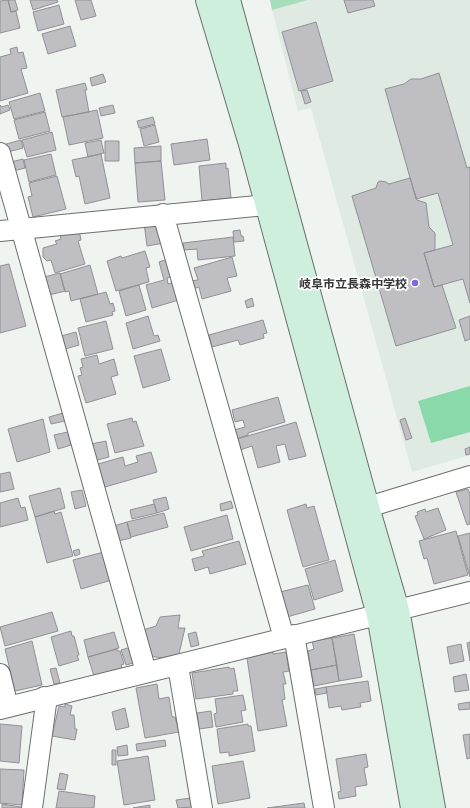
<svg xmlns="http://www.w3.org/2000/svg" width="470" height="808" viewBox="0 0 470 808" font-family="Quicksand,'Noto Sans JP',sans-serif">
	<rect width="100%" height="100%" fill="#f0f4f1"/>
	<path fill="#deeae2" d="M308,0H470V455L412,472L311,108L298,111L272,10Z"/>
	<path fill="#a8ddbc" d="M270,0H308L272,10Z"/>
	<path fill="#8ad9ab" d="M470,386V432L431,443L418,401Z"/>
	<path fill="#bfbec3" stroke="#919195" d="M8,0H15L18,10L11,12Z
		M8,0L11,12L16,11L20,28L0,33V1Z
		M30,0H57L58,2L33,10Z
		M75,0H91L96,16L81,20Z
		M344,0H373L375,6L348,13Z
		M59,5L64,24L38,31L33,12Z
		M316,22L333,81L299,91L282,32Z
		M70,26L76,46L48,54L42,34Z
		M17,47L18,53L23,52L27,68L21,69L28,93L0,101V57L11,54L10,49Z
		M439,73L467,168L470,167V303L463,279L434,287L424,253L453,245L438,193L416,199L385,89L404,84L411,79H421Z
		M103,74L106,82L92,86L90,78Z
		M85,83L87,90H85L89,112L62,117L56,90Z
		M307,90L311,102L305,104L301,91Z
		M40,93L45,111L14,119L9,102Z
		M0,105L2,107L8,105L10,110L0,114Z
		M113,105L115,113L101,116L99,108Z
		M97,110L103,138L69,145L63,117Z
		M45,112L50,131L19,139L14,120Z
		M153,117L155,124L139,128L137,121Z
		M155,125L159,142L144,146L140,129Z
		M52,132L56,150L27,157L22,140Z
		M207,139L210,160L174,165L171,144Z
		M21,140L23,148L8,152L6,144Z
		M101,140L104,153L88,157L85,143Z
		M105,141H119V161H105Z
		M161,146V161L135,163L134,148Z
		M51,154L56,175L29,182L24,160Z
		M101,154L110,198L85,204L79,176L76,177L72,160Z
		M23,159L25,168L13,171L11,162Z
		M161,161L165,200L138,202L135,163Z
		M226,163V169L228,168L231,198L202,201L199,166Z
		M57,176L66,209L33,217L28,197L32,196L29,183Z
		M410,178L417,200L426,203L429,227L435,233V250L424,253L434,287L442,285L456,328L396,346L352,196L376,188L378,182L380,181L386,182L389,184Z
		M144,223L161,226L164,243L147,246Z
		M79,230L81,240L78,241L85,264L55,273L51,260L47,261L43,257V248L57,244L55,241L61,239L60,235Z
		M240,230L241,236H243L244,241L234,242L233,231Z
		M233,237L235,256L198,260L197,249L184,250L183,243Z
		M145,251L150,267L146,268L149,282L116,291L107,261L121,256L122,258Z
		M232,257L237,276L227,278L231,291L202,299L199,287L193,289L191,281L198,280L194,268Z
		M171,258L176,276L167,278L168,284L177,282L182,299L152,308L146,285L164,280L159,262Z
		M9,264L26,326L0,333V266Z
		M90,265L98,294L71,301L69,291L65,292L60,274Z
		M60,273L65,291L49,295L44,277Z
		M139,285L146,310L126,316L119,291Z
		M106,292L110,304L113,303L115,311L112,312L113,315L86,322L80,299Z
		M252,298L254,306L247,308L245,301Z
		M148,316L154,336L158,335L160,341L133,349L126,323Z
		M470,316V339L465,341L459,320Z
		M263,320L267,333L263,334L264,338L240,345L238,340L212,347L209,335Z
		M106,321L113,349L85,356L78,328Z
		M76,332L79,345L65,349L61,336Z
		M161,349L170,380L143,388L134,356Z
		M97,355L99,364L114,359L118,375L111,377L116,394L86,403L78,376L82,375L80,368L83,367L81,359Z
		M278,397L285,422L248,433V435L236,439L234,430L245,427L243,420L235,422L232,410Z
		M63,413L65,421L51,424L49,417Z
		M132,418L133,422L136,421L144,446L115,453L107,424Z
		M405,418L412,438L406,440L400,420Z
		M43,419L50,452L17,462L8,429Z
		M296,422L306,456L289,460L285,444L276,446L280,462L258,468L252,446L240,450L237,439Z
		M68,432L71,445L58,449L54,435Z
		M106,441L109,457L94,461L91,444Z
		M470,447V454L466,455L465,449Z
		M151,452L157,472L105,487L98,464L123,457L125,466L138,462L136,456Z
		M10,472L14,489L0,492V474Z
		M60,488L65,508L35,517L29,496Z
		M468,489L470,494V524L467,525L456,492Z
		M82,490L86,506L75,509L71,492Z
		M166,497L169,509L157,513L153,500Z
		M18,498L21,508L25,507L28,520L0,527V503Z
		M231,501L233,508L221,511L220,504Z
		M154,504L157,513L132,519L130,510Z
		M306,504L307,508L314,506L329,560L303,567L287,510Z
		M438,508L446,530L424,539L415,516L418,515L417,512L425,509L426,512Z
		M54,511L55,514L61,512L73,556L47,563L35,517Z
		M164,513L168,527L131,537L127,522Z
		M227,515L233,539L191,551L184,527Z
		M127,522L131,538L118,541L114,526Z
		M456,531L468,575L434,584L427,558L424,559L419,541Z
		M470,533V577L458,536Z
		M239,541L246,564L210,574L208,567L195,571L192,559L204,556L202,551Z
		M79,549L80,554L75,556L73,551Z
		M104,552L112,580L81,589L73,560Z
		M335,560L343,591L314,600L305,569Z
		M308,585L315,609L287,617L280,592Z
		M52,612L58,631L5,646L0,627Z
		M180,615L178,628H185L179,654L162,658L150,656L143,630L156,626L160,617Z
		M71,631L72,636H74L79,655L77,656L79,660L59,666L51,637Z
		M114,632L119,648L88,657L84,640Z
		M196,632L199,645L191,647L188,634Z
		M354,634L362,677L339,681L332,638Z
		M332,638L337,665L311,670L308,651L314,649L312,641Z
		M32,641L42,685L15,691L5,649Z
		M470,642V661L467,643Z
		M461,644L464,661L450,664L447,647Z
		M131,647L133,663L126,665L121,650Z
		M117,649V651H120L124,664L121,665L122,668L94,676L88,657Z
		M273,652V654L286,652L289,671L283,672L286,684H283L285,699L282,700L287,726L258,731L247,658Z
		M337,665L339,681L314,686L311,670Z
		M229,667L230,669L234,668L238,691H233V694L196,699L192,673Z
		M56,668L60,683L54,684L50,669Z
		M466,674L469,690L455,692L453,677Z
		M368,681L371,701L360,703L361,707L342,710L341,706L329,708L326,687Z
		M157,684L159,699L169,697L172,717H175L179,732L145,738L136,688Z
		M326,687L327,693L316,695L315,689Z
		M243,695L246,710L241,711L243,722L216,727L214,714L217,713L215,699Z
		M470,702V709L459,710L458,704Z
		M65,704L72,706L70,715H74L75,729H77L75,740L52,736L59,706L65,707Z
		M125,708L129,727L116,730L112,712Z
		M211,711L213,727L199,729L197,713Z
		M0,724L22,726L19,763L0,761Z
		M248,724V726H251L255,751L229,756V752L220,753L217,729Z
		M470,734V758L467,759L463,735Z
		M165,740L166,746L137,751L136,744Z
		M127,745L128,755L118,756L117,747Z
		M112,750H116V765H112Z
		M366,754L368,767L364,768L367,785L355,787L356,796L339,799L338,792L341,791L336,759Z
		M148,756L155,800L124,805L117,761Z
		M243,761L250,798L218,804L212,766Z
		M0,769L24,770L22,805L0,803Z
		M60,773L68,775L65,790L57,789Z
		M59,791L95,796L94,808H56Z
		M191,798L192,807L178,808L176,800Z
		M304,803L305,808H267Z
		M2,804L21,807V808H2Z
		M150,805V808H133Z"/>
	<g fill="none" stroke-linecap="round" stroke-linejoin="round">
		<g stroke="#6b6f6c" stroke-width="22">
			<path id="street" d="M0,153L146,672
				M163,214L284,638
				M0,231L267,205
				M368,507L470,476
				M294,635L324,808
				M178,666L202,808
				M0,674L8,707
				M0,709L470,592
				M32,808L46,704L44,697"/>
		</g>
		<g stroke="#6b6f6c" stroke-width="24">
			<path id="secondary" d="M207,0L250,144L378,615L412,808
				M229,0L368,507L398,610L434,808"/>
		</g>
		<use href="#street" stroke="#fff" stroke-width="20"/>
		<use href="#secondary" stroke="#ceefde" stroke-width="22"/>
	</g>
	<circle fill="#8165e1" stroke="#fff" stroke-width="1.5" cx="415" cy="283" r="4"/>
	<g text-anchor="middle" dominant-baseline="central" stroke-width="3.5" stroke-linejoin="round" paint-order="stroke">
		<g font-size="12" font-weight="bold" fill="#353736" stroke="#fff" text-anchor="end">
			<text x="407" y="283">岐阜市立長森中学校</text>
		</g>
	</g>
</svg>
